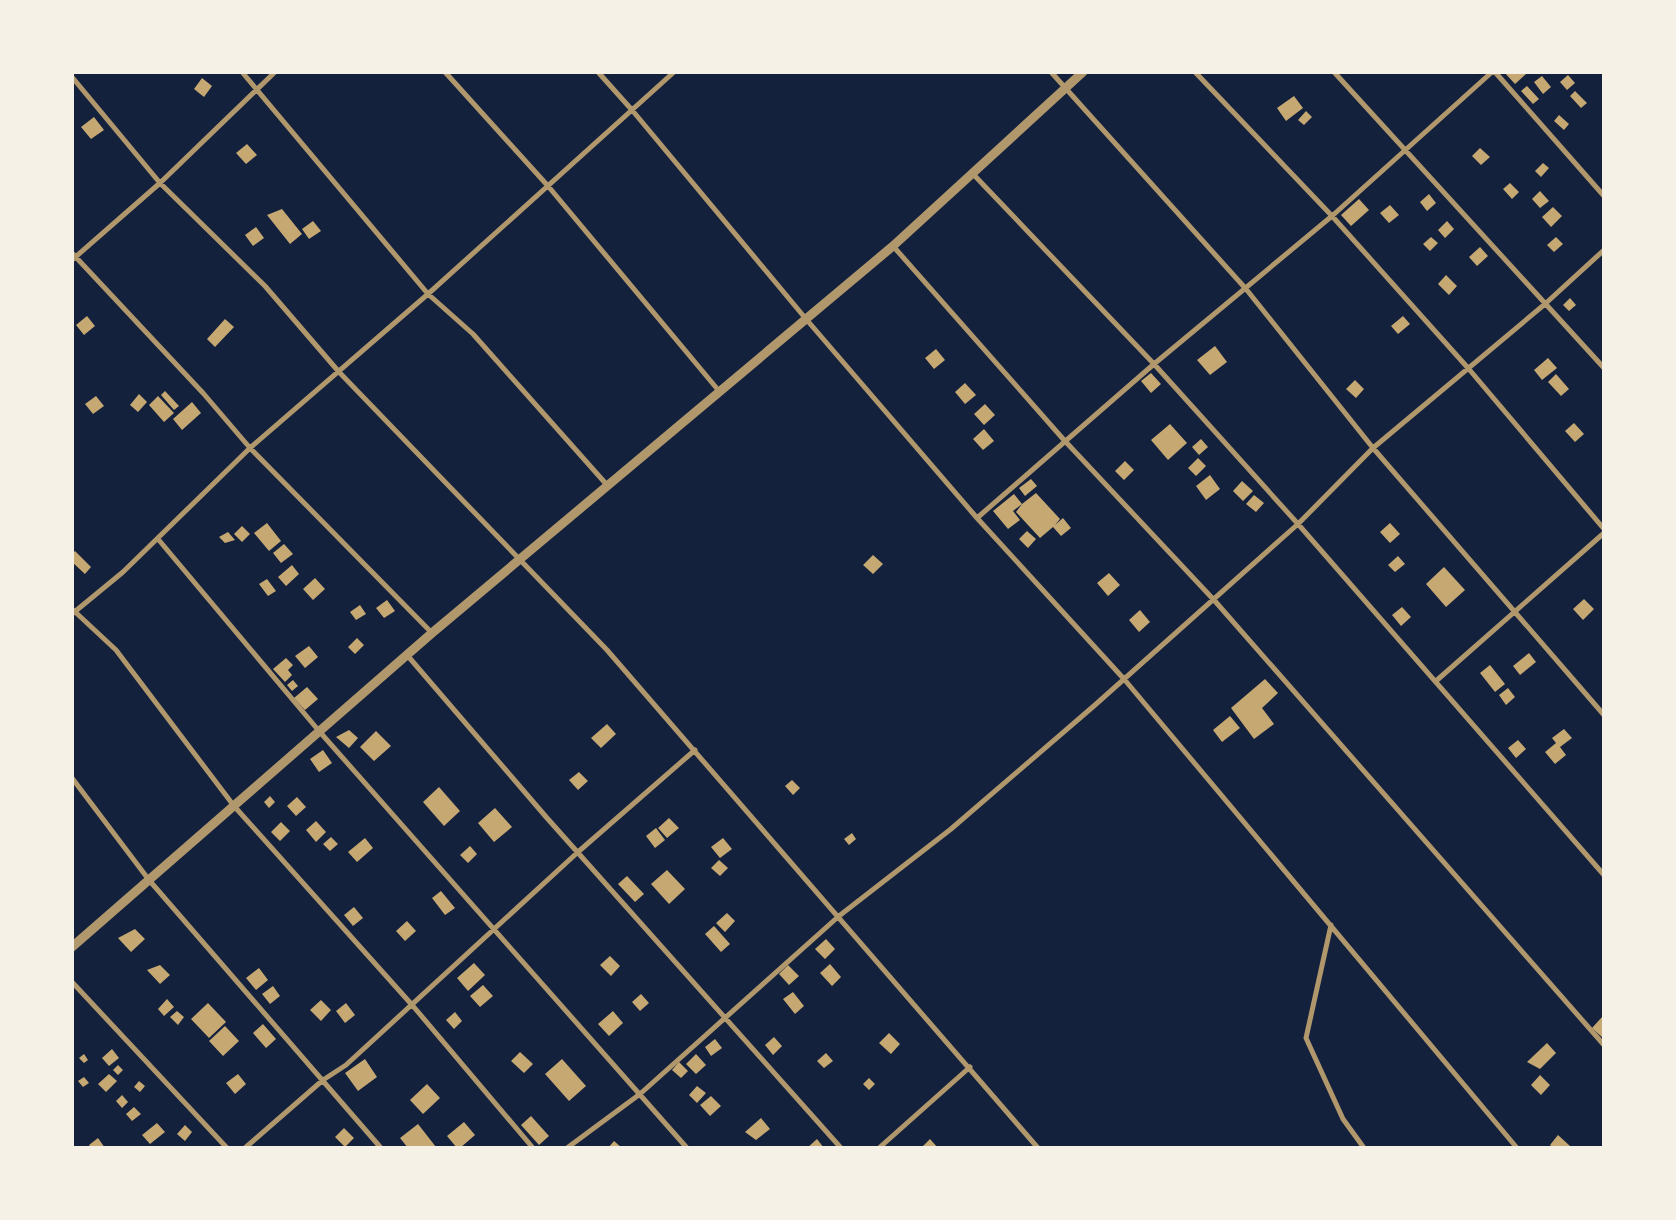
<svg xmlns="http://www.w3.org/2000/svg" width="1676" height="1220" viewBox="0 0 1676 1220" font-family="Barlow,sans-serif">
	<rect width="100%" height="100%" fill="#14213d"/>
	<path fill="#c6a872" d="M1504,72H1525L1526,74L1515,84Z
		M1568,75L1575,83L1567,90L1560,82Z
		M1542,76L1551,87L1543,94L1534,82Z
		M202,78L212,86L204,97L194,89Z
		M1527,86L1539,99L1533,104L1521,91Z
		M1575,91L1587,103L1581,108L1570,96Z
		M1294,96L1303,108L1286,121L1277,108Z
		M1306,111L1312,117L1304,125L1298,120Z
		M1559,115L1569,124L1564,130L1554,121Z
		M94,117L104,130L91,139L81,127Z
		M247,144L257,155L246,164L236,153Z
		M1480,148L1490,157L1481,165L1472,156Z
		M1543,163L1549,168L1541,177L1535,171Z
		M1510,183L1519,192L1512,199L1503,189Z
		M1540,191L1549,201L1540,208L1532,199Z
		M1429,194L1436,203L1427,211L1420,202Z
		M1359,199L1369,210L1351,226L1341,215Z
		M1390,205L1399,215L1389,223L1380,213Z
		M1553,207L1562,216L1551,227L1542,217Z
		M282,209L302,234L290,244L267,215Z
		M313,221L321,231L309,239L302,229Z
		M1447,221L1454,229L1445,238L1438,230Z
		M256,227L264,238L253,246L245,235Z
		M1431,237L1438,243L1430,251L1423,244Z
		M1556,237L1563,244L1554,252L1547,245Z
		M1480,247L1488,256L1477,266L1469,257Z
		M1446,275L1457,286L1449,295L1438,284Z
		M1570,298L1576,305L1569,311L1563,305Z
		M87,316L95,326L84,335L76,325Z
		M1403,316L1410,324L1398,334L1391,326Z
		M225,319L234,327L215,347L207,339Z
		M1215,346L1227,362L1210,375L1197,360Z
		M936,349L945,360L934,369L925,358Z
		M1548,358L1557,368L1542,380L1534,370Z
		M1151,373L1161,384L1151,393L1141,381Z
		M1556,374L1569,389L1561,396L1548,382Z
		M1355,380L1364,389L1356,398L1346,389Z
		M965,383L976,395L965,404L955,392Z
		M165,391L179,406L174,410L161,395Z
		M139,394L147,402L138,412L130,405Z
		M96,396L104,406L93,414L85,404Z
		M158,396L174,413L164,422L149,405Z
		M192,402L201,413L182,430L173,419Z
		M985,404L995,415L984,425L974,414Z
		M1574,423L1584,434L1575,442L1565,431Z
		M1170,424L1187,443L1168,460L1151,440Z
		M984,429L994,441L983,450L973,439Z
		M1201,439L1208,447L1199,455L1192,447Z
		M1198,458L1206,466L1196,476L1188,468Z
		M1125,461L1134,470L1124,480L1115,471Z
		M1210,475L1220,489L1206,500L1196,486Z
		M1031,479L1037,486L1025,496L1019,488Z
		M1242,481L1253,491L1243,501L1233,491Z
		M1036,493L1060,519L1055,525L1063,518L1071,528L1061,536L1053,527L1040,538L1016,512L1022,504L1013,511L1020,520L1008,529L993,511L1014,494L1022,504Z
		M1254,495L1264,503L1256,512L1246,504Z
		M267,523L281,541L269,551L254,533Z
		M1390,523L1400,534L1390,543L1380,532Z
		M242,526L250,534L242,542L234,534Z
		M1027,531L1036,539L1028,548L1019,539Z
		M228,532L235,540L225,543L219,537Z
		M284,544L293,554L281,563L273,553Z
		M75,551L91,567L85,574L72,562V554Z
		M873,555L883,564L873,574L863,565Z
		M1398,556L1405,564L1395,572L1388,565Z
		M292,565L299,574L286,586L278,577Z
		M1444,567L1465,590L1446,607L1426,584Z
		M1109,573L1120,585L1108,596L1097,583Z
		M315,578L325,589L313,600L303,589Z
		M267,579L276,591L268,596L259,584Z
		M1584,599L1594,609L1583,620L1573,609Z
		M387,600L395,611L384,618L376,608Z
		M360,605L366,614L356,620L350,612Z
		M1402,607L1411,617L1401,626L1392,615Z
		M1140,610L1150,622L1139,632L1129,620Z
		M357,638L364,645L355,654L348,647Z
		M309,646L318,657L305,668L295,656Z
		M1529,653L1536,662L1520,675L1513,666Z
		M286,658L293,665L288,670L292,675L285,682L273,669Z
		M1490,665L1505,684L1495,692L1480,673Z
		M1265,679L1278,693L1262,708L1274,724L1254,739L1231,708Z
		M293,680L298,686L292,691L287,685Z
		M307,687L318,699L305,710L294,698Z
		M1508,688L1515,697L1506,705L1499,695Z
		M1230,716L1240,728L1222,742L1213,730Z
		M607,724L616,734L601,748L591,738Z
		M1564,729L1572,738L1560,747L1566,755L1555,764L1545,752L1556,743L1552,738Z
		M349,730L358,738L349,748L336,737Z
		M376,731L391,746L374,761L360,747Z
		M1518,740L1526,749L1516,758L1508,748Z
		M323,750L332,763L319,772L310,759Z
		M579,772L588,781L578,790L569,780Z
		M792,780L800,788L793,795L785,786Z
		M439,787L460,811L444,826L423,802Z
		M270,796L275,802L269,808L264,802Z
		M297,797L306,807L296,816L287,806Z
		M495,808L512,827L494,842L478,823Z
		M669,818L679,828L667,838L658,828Z
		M316,821L326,832L316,842L306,830Z
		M281,822L290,831L280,841L271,832Z
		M656,828L665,840L655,848L646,836Z
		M852,833L856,839L849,845L844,839Z
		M331,837L338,844L330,851L323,844Z
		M365,838L373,848L357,862L348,852Z
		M723,838L732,849L720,858L711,847Z
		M470,846L477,854L468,863L460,855Z
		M719,860L728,868L720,876L711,868Z
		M667,870L685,889L669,904L651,884Z
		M627,876L644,894L635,902L618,884Z
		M441,891L455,908L445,915L432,898Z
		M354,907L363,918L353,926L344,915Z
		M727,913L735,921L725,932L716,923Z
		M407,921L416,931L405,941L396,931Z
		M714,926L730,944L721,952L705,934Z
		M135,929L145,939L131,952L118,938Z
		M826,939L835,949L825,959L815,949Z
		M610,956L620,966L611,976L600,965Z
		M474,963L485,975L468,991L457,978Z
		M830,964L841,977L832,986L820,973Z
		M160,965L170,975L160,984L147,970Z
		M788,965L799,976L789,985L779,974Z
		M259,968L268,980L256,990L246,978Z
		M483,985L493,996L480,1007L470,996Z
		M273,986L280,996L270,1004L262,994Z
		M793,992L804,1006L795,1014L783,999Z
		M641,994L649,1003L640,1011L632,1002Z
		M167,999L174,1007L164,1016L158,1009Z
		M321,1000L331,1010L321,1021L310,1010Z
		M208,1003L226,1022L209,1038L191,1019Z
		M346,1003L355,1015L345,1023L336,1011Z
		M177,1011L184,1017L178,1025L170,1017Z
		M613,1011L623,1023L609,1036L598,1024Z
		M455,1012L462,1021L454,1029L446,1020Z
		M1602,1017L1604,1019V1039L1592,1028Z
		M263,1024L276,1039L266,1048L253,1033Z
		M225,1026L239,1041L223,1056L209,1041Z
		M889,1033L900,1044L891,1054L879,1043Z
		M774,1037L782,1046L773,1055L765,1045Z
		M715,1039L722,1048L711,1056L705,1047Z
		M1547,1043L1556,1053L1540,1069L1527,1062Z
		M112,1049L119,1058L109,1066L102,1058Z
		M520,1052L533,1064L524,1073L511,1061Z
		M826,1053L833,1061L824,1068L817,1061Z
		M84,1054L88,1060L84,1063L79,1058Z
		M696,1054L706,1065L696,1074L686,1064Z
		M365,1059L377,1077L358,1091L345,1073Z
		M562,1059L586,1086L569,1101L545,1074Z
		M679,1062L688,1071L681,1078L672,1070Z
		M118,1065L123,1070L118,1075L113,1070Z
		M109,1074L117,1081L106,1092L98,1084Z
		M238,1074L246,1084L235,1094L226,1083Z
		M1540,1075L1550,1085L1541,1095L1531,1085Z
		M84,1077L89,1083L83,1087L78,1081Z
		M869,1078L875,1084L869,1090L863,1084Z
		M139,1081L145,1086L140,1092L134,1087Z
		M427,1084L440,1098L423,1114L410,1100Z
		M697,1086L706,1093L697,1103L689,1095Z
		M122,1095L128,1102L122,1108L116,1101Z
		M711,1096L721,1106L710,1116L700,1105Z
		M134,1107L141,1114L132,1121L126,1114Z
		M531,1116L549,1136L539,1145L521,1125Z
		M761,1118L770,1129L756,1140L745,1132Z
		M464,1122L475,1135L460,1148H457L447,1136Z
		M157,1123L165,1132L150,1144L142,1135Z
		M418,1124L436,1147L434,1148H408L400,1138Z
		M185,1125L192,1132L185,1141L177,1134Z
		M344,1128L354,1138L345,1147L335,1137Z
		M1558,1135L1570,1146L1568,1148H1553L1550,1145Z
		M98,1138L105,1148H91L89,1145Z
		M817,1139L824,1148H807Z
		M930,1139L938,1148H921Z
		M614,1141L622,1148H608Z"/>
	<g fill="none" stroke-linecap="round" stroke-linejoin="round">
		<path stroke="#b1986c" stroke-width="5" d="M242,72L428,294L473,334L607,485
			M445,72L548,186L719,391
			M598,72L632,110L806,319L977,518L1124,679L1517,1148
			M1051,72L1246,289L1373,448L1604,715
			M1195,72L1332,216L1468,368L1604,529
			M1334,72L1604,368
			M1495,72L1604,196
			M72,77L160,183L265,286L339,372L607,650L1038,1148
			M973,174L1154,364L1298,524L1604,875
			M893,246L1064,440L1214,600L1604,1045
			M72,253L203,393L250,448L432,633
			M72,260L160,183L275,72
			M977,518L1154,364L1332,216L1492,72
			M158,539L319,731L687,1148
			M72,609L116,650L234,806L413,1006L533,1148
			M72,614L123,572L250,448L428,294L674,72
			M407,655L547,818L841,1148
			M1436,681L1604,533
			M72,778L149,880L381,1148
			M1331,925L1306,1038L1343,1119L1364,1148
			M72,982L227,1148
			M245,1148L323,1080L346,1065L578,852L695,750
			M567,1148L640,1094L839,916L951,829L1095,705L1298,524L1373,448L1545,304L1604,250
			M879,1148L970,1067"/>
		<path stroke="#b1986c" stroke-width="9" d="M72,947L432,633L893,246L1083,72"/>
	</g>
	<rect width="1676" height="1220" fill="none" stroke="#f6f1e7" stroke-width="148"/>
</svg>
